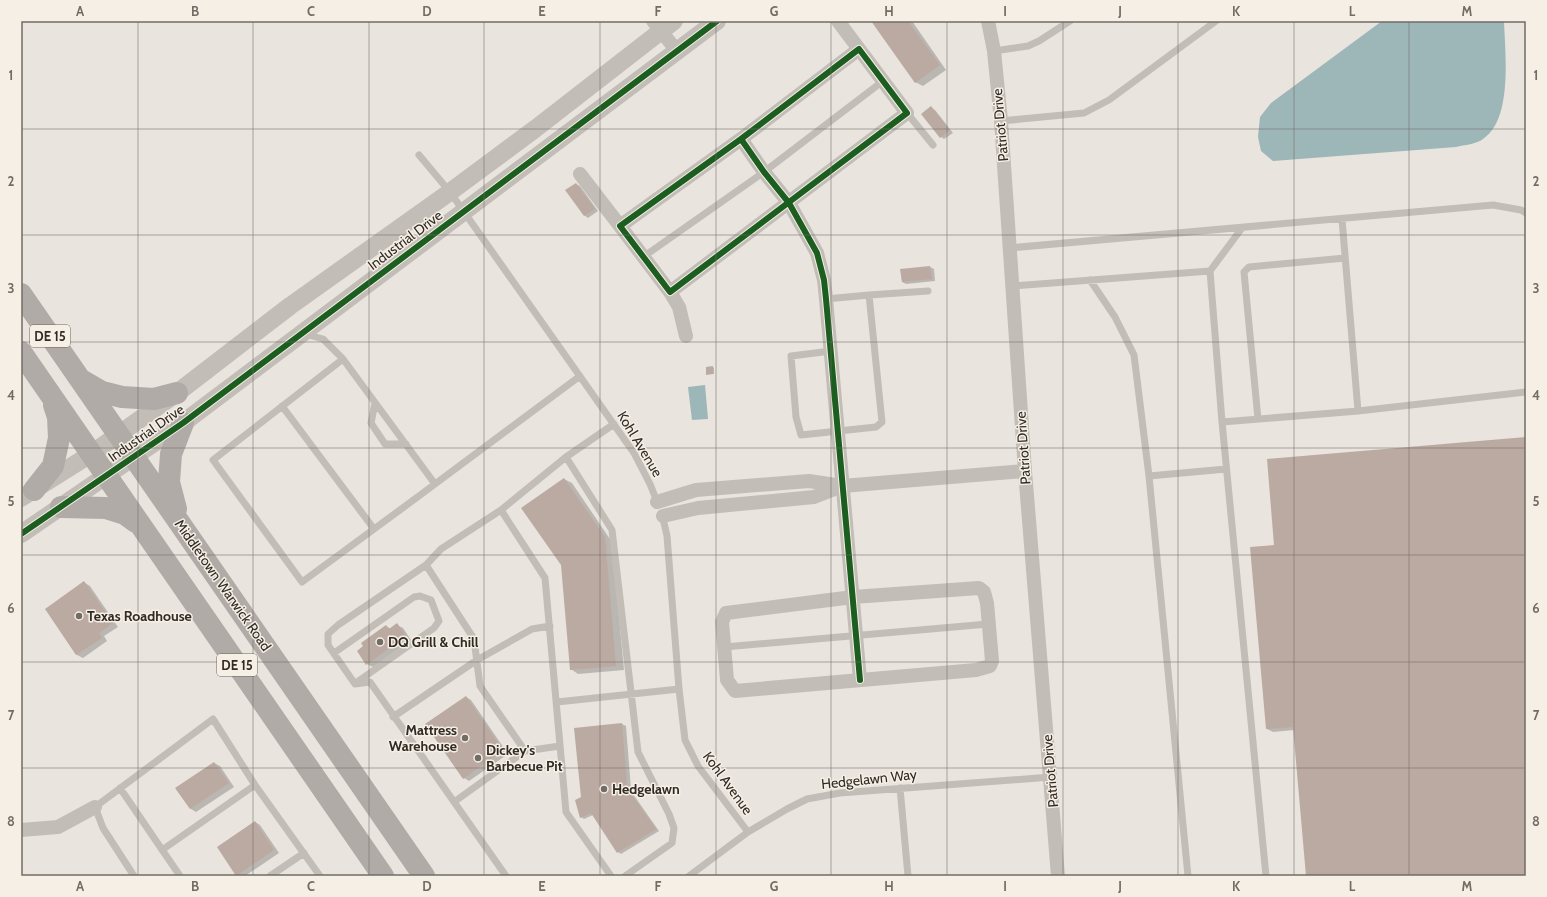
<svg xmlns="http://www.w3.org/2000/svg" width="1547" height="897" viewBox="0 0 1547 897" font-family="Cabin,sans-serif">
	<rect width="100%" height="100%" fill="#e9e4de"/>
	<path fill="#9db6b8" d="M1382,21H1504C1505,53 1513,119 1483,139C1477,144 1464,145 1456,147L1273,161L1261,151L1258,137L1260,117L1271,103Z
		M705,385L708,419L692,420L688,387Z"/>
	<path fill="#0003" d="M872,21H912L946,70L923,86L915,82Z
		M931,108L935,110L953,133L944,139L941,137Z
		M576,184L580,186L598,211L588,218L585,216L567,191Z
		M930,267L934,269L935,281L906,284L902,282L901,270Z
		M713,367L714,368V374H707Z
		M1526,438V876H1307L1294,730L1273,732L1267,729L1275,546Z
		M564,479L572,483L612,542L624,670L578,674L571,669Z
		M85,583L90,586L118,627L104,636L107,641L83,658L77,655L46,609Z
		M397,625L403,628L411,640L373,667L367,664L386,626L391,629Z
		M466,697L471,700L508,754L469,781L464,778Z
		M622,724L626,726L631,789L633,794L659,831L621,854L618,852L593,815L584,819L581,817L582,798L575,729Z
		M214,763L220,766L234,787L196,812L191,809L177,788Z
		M255,822L260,825L279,853L245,876H239L237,875Z"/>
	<path fill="#bbaaa2" d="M871,21H908L940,65L915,83Z
		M931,106L950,130L940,138L921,114Z
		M576,183L595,209L584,216L565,190Z
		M930,266L932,279L902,282L900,269Z
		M713,366V374L706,375V367Z
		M1526,437V876H1306L1293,727L1266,729L1250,547L1274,545L1267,459Z
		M564,478L605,537L616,666L570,670L561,565L521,508Z
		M84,581L113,623L99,633L102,638L76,655L45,609Z
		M397,623L406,636L366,665L357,651L363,646L361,643L386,625L389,629Z
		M466,696L503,750L463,779L425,724Z
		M622,723L627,786L629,791L656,829L617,853L591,813L580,818L575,800L581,797L574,728Z
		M214,762L229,783L190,809L175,788Z
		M255,821L274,850L236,876L217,847Z"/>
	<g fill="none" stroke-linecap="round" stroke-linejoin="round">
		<path stroke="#c2bdb7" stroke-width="7" d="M994,51L1028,46L1039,41L1070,21
			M907,113L933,145
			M1001,121L1084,113L1109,100L1216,21
			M419,155L450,192L634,453L650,484L658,504
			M1342,219L1358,411
			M1242,228L1210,271L1222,422L1266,876
			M1009,248L1493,205L1521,210L1526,213
			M643,257L764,172L883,81
			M1090,280L1115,317L1134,355L1149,476L1188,876
			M1012,286L1210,271
			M869,295L928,291
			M826,299L869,295L882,422L876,427L801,435L796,417L791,356L831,351
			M305,334L323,339L343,359
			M375,403L371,423L385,444H406
			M282,406L374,529
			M1258,419L1244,272L1249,267L1345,258
			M1222,422L1358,411L1526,392
			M566,457L612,530L638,752L669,814L674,828L672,843L625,876
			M1149,476L1226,469
			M435,484L343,359L213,460L302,582C395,514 488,445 580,376
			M501,510L441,549L426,565L338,625L328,634V645L355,684L370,682L506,876
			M662,514L667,536L679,689L685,740L698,766L748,832
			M426,565L474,639L480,686L525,751L560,746
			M724,647L988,624
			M334,653L414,597L420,596L431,600L439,621L434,628L357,682
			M557,702L679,689
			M393,717L477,660L532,629L550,626
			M120,788L180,876
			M900,788L908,876
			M454,802L525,751
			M162,850L255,785
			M134,876L103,828L95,807L213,719L255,785L320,876
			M270,876L304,853
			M611,876L566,812L545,578L501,510L566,457L614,424
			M689,876L748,832L787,809L807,799L840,793L1051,777"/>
		<path stroke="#c2bdb7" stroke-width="14" d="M653,21L677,51
			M838,21L859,49
			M988,21L994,51L1001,121L1025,471L1058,876
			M741,139L859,49L907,113L670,292L620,226L741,139L764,172L789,203L817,253L824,280L826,299L860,680
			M580,174L620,226
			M670,292L679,307L686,336
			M657,502L696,490L809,481L842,486L1025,471
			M663,516L698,508L814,497L842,486
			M979,588L984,592L987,603L992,661L990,666L976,670L735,691L727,680L722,622L726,613L853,597Z
			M21,830L58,827L95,807"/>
		<path stroke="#c2bdb7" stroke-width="18" d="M21,498L91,454L177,393L290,306L450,192L535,129L674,21
			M21,534L183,423L717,21"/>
		<path stroke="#b0aba7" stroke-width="22" d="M21,294L424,876
			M21,352L383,876
			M83,381L102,392L122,397L154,399L177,393
			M34,490L53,466L59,438L58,417L54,405
			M61,507L106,508L125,514L136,522
			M176,509L169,482L171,454L183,423"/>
		<g stroke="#f6efe5" stroke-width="8">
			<path id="cycleway" d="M741,139L859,49L907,113L670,292L620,226L741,139L764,172L789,203L817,253L824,280L826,299L860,680
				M21,534L183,423L717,21"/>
		</g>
		<use href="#cycleway" stroke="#1b5e20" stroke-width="6"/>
	</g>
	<path fill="none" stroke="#716c66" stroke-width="1" stroke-opacity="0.55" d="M138,21V876M253,21V876M369,21V876M484,21V876M600,21V876M716,21V876M831,21V876M947,21V876M1063,21V876M1178,21V876M1294,21V876M1409,21V876M21,129H1526M21,235H1526M21,342H1526M21,448H1526M21,555H1526M21,662H1526M21,768H1526"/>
	<g fill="#716c66" stroke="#f6efe5" stroke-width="1.5">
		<circle cx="79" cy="616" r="4"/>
		<circle cx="380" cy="642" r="4"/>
		<circle cx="465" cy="738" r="4"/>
		<circle cx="478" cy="758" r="4"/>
		<circle cx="604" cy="789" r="4"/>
	</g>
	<g text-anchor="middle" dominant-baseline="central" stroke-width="3" stroke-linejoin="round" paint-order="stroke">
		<g fill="#f6efe5" stroke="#6c665f" stroke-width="1">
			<rect x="30" y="325" width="40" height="22" rx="3"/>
			<rect x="217" y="654" width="40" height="22" rx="3"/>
		</g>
		<g font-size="13" font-weight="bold" fill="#312b26">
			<text x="50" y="336">DE 15</text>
			<text x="237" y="665">DE 15</text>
		</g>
		<g font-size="14" fill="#312b26" stroke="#f6efe5">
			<text transform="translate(1000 125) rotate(-95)">Patriot Drive</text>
			<text transform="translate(405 240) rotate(-37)">Industrial Drive</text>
			<text transform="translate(146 433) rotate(-35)">Industrial Drive</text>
			<text transform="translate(640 444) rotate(59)">Kohl Avenue</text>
			<text transform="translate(1023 448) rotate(-94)">Patriot Drive</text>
			<text transform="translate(223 585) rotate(55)">Middletown Warwick Road</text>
			<text transform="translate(1050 771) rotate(-95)">Patriot Drive</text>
			<text transform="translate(869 779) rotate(-6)">Hedgelawn Way</text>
			<text transform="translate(728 783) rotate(54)">Kohl Avenue</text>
		</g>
		<g font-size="14" font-weight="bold" fill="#312b26" stroke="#f6efe5" text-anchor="start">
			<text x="87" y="616">Texas Roadhouse</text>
			<text x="388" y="642">DQ Grill &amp; Chill</text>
			<text x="457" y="730" text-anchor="end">Mattress<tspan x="457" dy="16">Warehouse</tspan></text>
			<text x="486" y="750">Dickey's<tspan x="486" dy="16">Barbecue Pit</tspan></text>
			<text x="612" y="789">Hedgelawn</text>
		</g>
	</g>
	<rect width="1547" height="897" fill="none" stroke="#f6efe5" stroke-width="44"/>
	<rect x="22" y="22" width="1503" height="853" fill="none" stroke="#716c66" stroke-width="1.5"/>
	<g font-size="13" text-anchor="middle" font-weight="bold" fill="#716c66">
		<text x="80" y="16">A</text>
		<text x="195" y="16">B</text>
		<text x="311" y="16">C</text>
		<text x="427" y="16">D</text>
		<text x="542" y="16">E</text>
		<text x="658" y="16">F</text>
		<text x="774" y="16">G</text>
		<text x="889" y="16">H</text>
		<text x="1005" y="16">I</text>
		<text x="1120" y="16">J</text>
		<text x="1236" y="16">K</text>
		<text x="1352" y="16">L</text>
		<text x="1467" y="16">M</text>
		<text x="11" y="80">1</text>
		<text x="1536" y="80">1</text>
		<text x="11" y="186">2</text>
		<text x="1536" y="186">2</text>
		<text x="11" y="293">3</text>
		<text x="1536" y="293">3</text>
		<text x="11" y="400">4</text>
		<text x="1536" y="400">4</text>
		<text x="11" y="506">5</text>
		<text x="1536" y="506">5</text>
		<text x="11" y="613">6</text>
		<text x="1536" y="613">6</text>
		<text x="11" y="720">7</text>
		<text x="1536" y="720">7</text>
		<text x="11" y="826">8</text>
		<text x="1536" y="826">8</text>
		<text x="80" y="891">A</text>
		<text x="195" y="891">B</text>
		<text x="311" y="891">C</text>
		<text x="427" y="891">D</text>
		<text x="542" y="891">E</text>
		<text x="658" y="891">F</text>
		<text x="774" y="891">G</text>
		<text x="889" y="891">H</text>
		<text x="1005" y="891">I</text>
		<text x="1120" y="891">J</text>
		<text x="1236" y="891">K</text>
		<text x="1352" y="891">L</text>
		<text x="1467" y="891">M</text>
	</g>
</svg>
